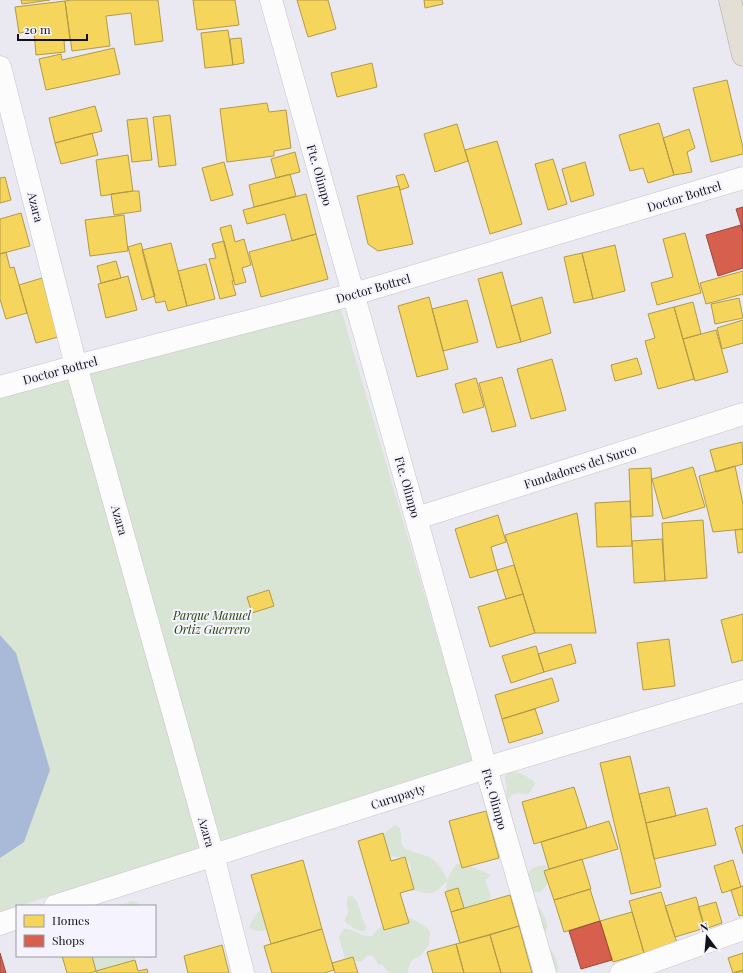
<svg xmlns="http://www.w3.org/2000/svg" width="743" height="973" viewBox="0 0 743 973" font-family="'Playfair Display',serif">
	<rect width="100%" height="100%" fill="#eae8f0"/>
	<path fill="#d8e4d4" d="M340,306L473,760L0,912V394Z
		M513,772C521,773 530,777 535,783L531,791L528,794C519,794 513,790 508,800L517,836L502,805L507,791L505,777L508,773Z
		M395,825L400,828L402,846C410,853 420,853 429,857C436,860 445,872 447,880L454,867L457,864L467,865L491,875L486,880C488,897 498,895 480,909L471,906L464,912L459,913C451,900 444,898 447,881C440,887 434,896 424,893C419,892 416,890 411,891C402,881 419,868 405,859C401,857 397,857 392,856C388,855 384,853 380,851L376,840Z
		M545,865C547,868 550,870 550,873C551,879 545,890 539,892C535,893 530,890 526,888L524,881C530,869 532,866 545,865Z
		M349,895C358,898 359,907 361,914C362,921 367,923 366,930C358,933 351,926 345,922C345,917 347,916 348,912C348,906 345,901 349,895Z
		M131,901L136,902L141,906H96C101,904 104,906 109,906C115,905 126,905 131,901Z
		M534,903C540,906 546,918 547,925C547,929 544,933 545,937C548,950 558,954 558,970L554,973Z
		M262,909L268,929C263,932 254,931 249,928C251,921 256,913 262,909Z
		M400,918C403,918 407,917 410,918C413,919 428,928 430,931L429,945L420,956L411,961L409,965L408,973H389L383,965L378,964L373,956L368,955L361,962L345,959L339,937L344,929C355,929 360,937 372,936C378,927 389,921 400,918Z
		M80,956H136L129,973H75Z"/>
	<path fill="#a8bad8" d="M0,635L16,653L50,770L24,842L0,858Z"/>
	<path fill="#f6d55c" stroke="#b29a47" d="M21,0H50L22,4Z
		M71,0H158L163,41L135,45L131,13L106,16L110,46L72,51L65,1Z
		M193,0H235L239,25L197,30Z
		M297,0H328L336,29L308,37Z
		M424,0H442L443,4L425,8Z
		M65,1L70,40L64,41L65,52L36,55L34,31L19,33L15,7Z
		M228,30L233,65L205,68L201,33Z
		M241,38L244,63L233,65L230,39Z
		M114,48L120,74L46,90L39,59L61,54L62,60Z
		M372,63L377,87L337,97L331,73Z
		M727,80L743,148V154L711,162L693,88Z
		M267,103L269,112L286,110L291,148L274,151V156L227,162L220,109Z
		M95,106L102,131L55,143L49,118Z
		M170,115L176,165L159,167L153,117Z
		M147,118L152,160L132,162L127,120Z
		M659,123L674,175L648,183L643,168L630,171L619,135Z
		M457,124L468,161L435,172L424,134Z
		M689,129L695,148L687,152L692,172L674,175L663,138Z
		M92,133L98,155L61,164L55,143Z
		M497,141L522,224L490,234L465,150Z
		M295,152L300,172L276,178L271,159Z
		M128,155L133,191L101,196L96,160Z
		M553,159L567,204L548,210L535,164Z
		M224,162L233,195L211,201L202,168Z
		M585,162L594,195L571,202L562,169Z
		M290,174L296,196L254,207L249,185Z
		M404,174L409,187L400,190L396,176Z
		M5,177L11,200L0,203V178Z
		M399,186L413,244L378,251L368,244L357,196Z
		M133,191H139L141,211L114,215L111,194Z
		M306,194L316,234L292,241L285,214L247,224L243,210Z
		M21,213L30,246L0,254V219Z
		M124,215L128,251L90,256L85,220Z
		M231,225L235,242L244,239L251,265L242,268L246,282L235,285L220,228Z
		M685,233L701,293L657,305L651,283L673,277L663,239Z
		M316,234L328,279L261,297L249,252Z
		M224,241L234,281H232L236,295L220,299L209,259L216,258L212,244Z
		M141,243L155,296L142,300L128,247Z
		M171,243L187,306L168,311L165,301L156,303L142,250Z
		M615,245L625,291L593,299L582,253Z
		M6,252L10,268L14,267L27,313L6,319L0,299V254Z
		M582,253L593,299L574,303L564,257Z
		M116,261L121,278L101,283L97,266Z
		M206,264L215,299L187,306L178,271Z
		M743,271V294L706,304L700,283Z
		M502,272L521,342L497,348L478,279Z
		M128,276L137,310L106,318L98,284Z
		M42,278L58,337L36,343L19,285Z
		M429,297L448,369L417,377L398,306Z
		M542,297L551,333L521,342L511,306Z
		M739,298L743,318L715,324L711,304Z
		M467,300L478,342L443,351L432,309Z
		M693,302L701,334L683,339L674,307Z
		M674,307L694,379L658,389L645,341L655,338L648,314Z
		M743,320V343L722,349L717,328Z
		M716,330L728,372L695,381L683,339Z
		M637,358L642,374L615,381L611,365Z
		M552,359L566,410L531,419L517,369Z
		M502,377L516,426L492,432L479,383Z
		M476,378L484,407L463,413L455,384Z
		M742,442L743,464L716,472L710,450Z
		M735,466L743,504V529L713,532L699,476Z
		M693,467L705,507L663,519L652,479Z
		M651,468L653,516L631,517L629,469Z
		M630,501L632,546L597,547L595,503Z
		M577,513L596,633H535L505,535Z
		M498,515L506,542L491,547L497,570L470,578L455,529Z
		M703,520L707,578L665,581L662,523Z
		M743,529V552L738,553L735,530Z
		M662,539L665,581L634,583L632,541Z
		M514,565L523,594L506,599L497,570Z
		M269,590L274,606L252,613L247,597Z
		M523,594L535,633L490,647L478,607Z
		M743,614V660L732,663L721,620Z
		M669,639L675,686L643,690L637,643Z
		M571,644L576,663L544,672L538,654Z
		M536,646L544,672L511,683L502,656Z
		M552,678L559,701L502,719L495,695Z
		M535,709L543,733L509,743L502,719Z
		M630,756L661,887L631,894L600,763Z
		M574,787L587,828L534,844L522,802Z
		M669,787L676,816L646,823L639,794Z
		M707,808L716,845L654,859L646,823Z
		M486,811L499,858L462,868L449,821Z
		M609,821L618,849L549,869L541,842Z
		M743,825V854L735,828Z
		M383,833L391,861L405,857L414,889L400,893L409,923L384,930L358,841Z
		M582,859L591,889L554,900L544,871Z
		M303,860L322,929L271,944L251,875Z
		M733,860L741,887L722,893L714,866Z
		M743,886V915L739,916L731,890Z
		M458,888L464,908L451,912L445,892Z
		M590,889L600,921L564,932L554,900Z
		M661,892L677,943L644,953L629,901Z
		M510,895L519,926L460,943L451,912Z
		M696,897L705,928L675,937L665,906Z
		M716,902L722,923L705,929L698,907Z
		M632,912L644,953L613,962L600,921Z
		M519,926L532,973H501L490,935Z
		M322,929L334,970L324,973H272L264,946Z
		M490,935L501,973H464L456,944Z
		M456,944L464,973H433L427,952Z
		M222,945L229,973H188L184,956Z
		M743,953V970L733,973L728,958Z
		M62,956H92L96,971L91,973H67Z
		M353,957L358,973H335L332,963Z
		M135,960L138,971L147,969L148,973H97L96,971Z
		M743,970V973H733Z"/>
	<path fill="#d6604d" stroke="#9b483c" d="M743,207V231L736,209Z
		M741,225L743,231V268L718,276L706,235Z
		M600,921L612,960L581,969L569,931Z
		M0,953L6,973H0Z"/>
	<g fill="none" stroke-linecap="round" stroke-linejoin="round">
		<g stroke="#c5c3c9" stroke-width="23">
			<path id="street" d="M271,0L486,768L545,973
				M0,67L76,366L213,855L243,973
				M0,387L76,366L354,294L743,178
				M417,518L743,414
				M55,906L486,768L743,691
				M0,924L17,918
				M621,973L743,929"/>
		</g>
		<g stroke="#aea9a4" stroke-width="23">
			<path id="highway" d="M730,0L743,55"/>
		</g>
		<use href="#street" stroke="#fcfcfd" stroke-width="22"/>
		<use href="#highway" stroke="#e3dfd7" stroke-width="22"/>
	</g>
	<g text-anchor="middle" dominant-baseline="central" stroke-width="4" stroke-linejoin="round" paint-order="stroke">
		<g font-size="12" fill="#121116" stroke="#f5f3fd">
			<text transform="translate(320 175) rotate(74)">Fte. Olimpo</text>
			<text transform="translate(684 196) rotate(-17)">Doctor Bottrel</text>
			<text transform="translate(36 207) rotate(76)">Azara</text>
			<text transform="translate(373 288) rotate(-16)">Doctor Bottrel</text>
			<text transform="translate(60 370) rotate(-15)">Doctor Bottrel</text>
			<text transform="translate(580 466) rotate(-18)">Fundadores del Surco</text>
			<text transform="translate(408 487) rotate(74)">Fte. Olimpo</text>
			<text transform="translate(120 520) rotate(74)">Azara</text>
			<text transform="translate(398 796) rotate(-18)">Curupayty</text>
			<text transform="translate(495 799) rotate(74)">Fte. Olimpo</text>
			<text transform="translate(207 832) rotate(74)">Azara</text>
		</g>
		<g font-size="12" font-style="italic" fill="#234304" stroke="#f5f3fd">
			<text x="212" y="615">Parque Manuel<tspan x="212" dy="14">Ortiz Guerrero</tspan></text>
		</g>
	</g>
	<rect x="16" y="905" width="140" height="52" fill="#f5f3fd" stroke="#9a99a1"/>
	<rect x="24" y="915" width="20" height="12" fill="#f6d55c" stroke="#9a99a1"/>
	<text x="52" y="925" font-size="12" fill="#121116">Homes</text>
	<rect x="24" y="935" width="20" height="12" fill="#d6604d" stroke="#9a99a1"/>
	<text x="52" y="945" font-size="12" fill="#121116">Shops</text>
	<g transform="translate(707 937) rotate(344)" stroke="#f5f3fd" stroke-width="3" paint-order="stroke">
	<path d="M0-3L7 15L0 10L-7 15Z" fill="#121116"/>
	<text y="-6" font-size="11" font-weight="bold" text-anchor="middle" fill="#121116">N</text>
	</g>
	<path d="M18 34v6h69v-6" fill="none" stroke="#121116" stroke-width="2"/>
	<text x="24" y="34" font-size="12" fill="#121116" stroke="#f5f3fd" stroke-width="3" paint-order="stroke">20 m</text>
</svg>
